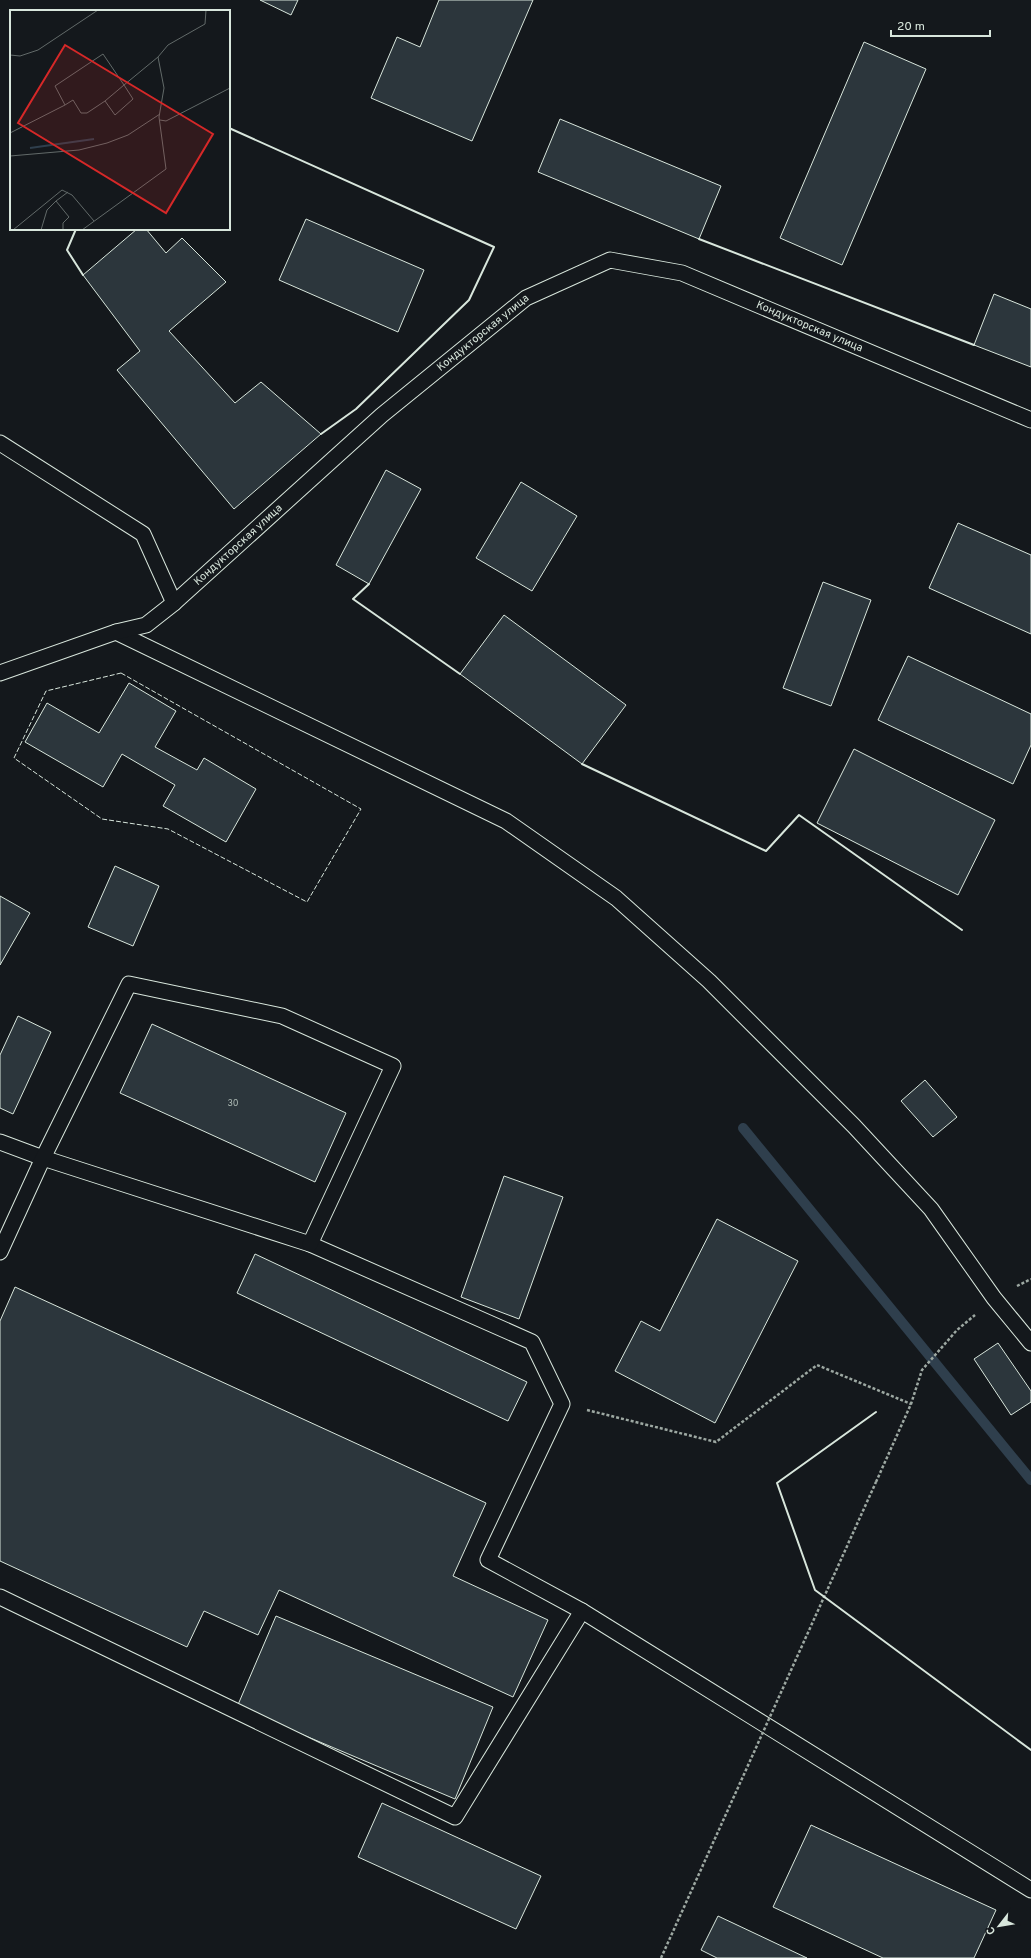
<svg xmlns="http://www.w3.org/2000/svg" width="1031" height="1958" viewBox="0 0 1031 1958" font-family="Overpass,sans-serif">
	<rect width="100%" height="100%" fill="#14181c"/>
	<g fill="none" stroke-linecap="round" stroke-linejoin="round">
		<path stroke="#2f3f4d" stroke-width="10" d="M743,1128L1031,1480"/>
	</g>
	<path fill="#2c363c" stroke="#d8e6dc" d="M260,0H298L291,15Z
		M439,0H533L472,141L371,98L397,37L420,47Z
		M864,42L926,69L842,265L780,238Z
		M560,119L721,186L699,239L538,172Z
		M306,219L424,270L398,332L279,280Z
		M137,229H146L166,253L182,238L226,282L169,331L235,403L261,382L321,434L234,509L117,370L140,351L83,275Z
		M994,294L1031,309V367L974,345Z
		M386,470L421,489L369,584L336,565Z
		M521,482L577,516L532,591L476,558Z
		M958,523L1031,555V634L929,588Z
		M823,582L871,600L831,706L783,688Z
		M504,615L626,705L582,764L460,674Z
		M908,656L1031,714V745L1013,784L878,720Z
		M129,683L176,711L155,747L197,770L204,758L256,789L226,842L163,806L175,785L122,754L103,787L25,742L47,703L99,733Z
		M854,749L995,820L958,895L817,823Z
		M115,866L159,886L133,946L88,927Z
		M0,896L30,913L0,965Z
		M18,1016L51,1032L13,1114L0,1108V1055Z
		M152,1024L346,1113L315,1182L120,1093Z
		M925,1080L957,1117L933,1137L901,1101Z
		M504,1176L563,1197L519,1319L461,1297Z
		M717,1219L798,1261L715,1423L615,1371L641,1321L660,1331Z
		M255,1254L527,1382L508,1421L237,1293Z
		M15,1287L486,1503L453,1576L548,1620L513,1697L279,1590L258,1635L204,1611L187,1647L0,1561V1321Z
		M998,1343L1031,1391V1402L1011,1415L974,1359Z
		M276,1616L493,1707L455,1799L237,1707Z
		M382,1803L541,1876L516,1929L358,1857Z
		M811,1825L996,1910L974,1958H883L773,1907Z
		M718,1916L807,1958H717L701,1950Z"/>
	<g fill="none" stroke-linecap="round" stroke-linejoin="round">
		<g stroke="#d8e6dc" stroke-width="17">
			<g id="lane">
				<path d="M0,443L143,534L174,603"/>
				<path d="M116,632L506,821L616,898L709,981L854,1126L931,1209L994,1298L1031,1343"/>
				<path id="s1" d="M0,673L116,632L146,625L174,603L382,415L526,298L610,260L682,273L1031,420"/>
				<path d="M0,1142L43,1158L310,1244L532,1342L562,1404L488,1560L582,1611L455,1817L0,1597"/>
				<path d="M0,1252L43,1158L129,984L282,1016L393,1066L310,1244"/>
				<path d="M582,1611L1031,1890"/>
			</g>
		</g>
		<path stroke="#9da8a2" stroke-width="2.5" stroke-dasharray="3 2" stroke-linecap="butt" d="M1017,1286L1031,1279
			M587,1410L716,1442L817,1365L911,1404
			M876,1482L911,1404L922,1370L957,1330L975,1315"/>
		<use href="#lane" stroke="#14181c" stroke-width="15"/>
		<path stroke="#9da8a2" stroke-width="2.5" stroke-dasharray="3 2" stroke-linecap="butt" d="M661,1958L876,1482"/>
		<path stroke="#d8e6dc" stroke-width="1" stroke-dasharray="5 2" stroke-linecap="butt" d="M121,673L361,809L307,902L168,829L102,819L14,758L46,691Z"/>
		<path stroke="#d8e6dc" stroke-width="2" d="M229,128L494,247L469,300L356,409L321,434
			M76,229L67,250L83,275
			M699,239L974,345
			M369,584L353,599L460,674
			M582,764L766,851L799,815L962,930
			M876,1412L777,1483L815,1590L1031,1750"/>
	</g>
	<g text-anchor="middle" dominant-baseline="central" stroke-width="3" stroke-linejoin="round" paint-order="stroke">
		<g font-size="9" fill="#adbab4">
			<text x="233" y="1103">30</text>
		</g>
		<g font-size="11" fill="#d8e6dc" stroke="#14181c">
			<text stroke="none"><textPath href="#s1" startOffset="959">Кондукторская улица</textPath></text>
			<text stroke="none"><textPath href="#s1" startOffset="600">Кондукторская улица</textPath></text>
			<text stroke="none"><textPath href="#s1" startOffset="276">Кондукторская улица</textPath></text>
		</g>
	</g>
	<g transform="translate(10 10)">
		<rect width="220" height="220" fill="#14181c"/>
		<path fill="none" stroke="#2f3f4d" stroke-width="2" d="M20,138L84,129"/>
		<path fill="none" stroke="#626a69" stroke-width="1" d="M0,45L10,46L28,40L88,0M95,91L105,105L123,89L114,75L93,44L45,76L55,95L63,90L71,103H77L95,91L114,75L148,47M150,110L156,111L220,78M0,123L55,95M0,146L69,140L97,133L118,125L150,104M3,220L52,180L62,185L84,211M31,220L37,200L46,191M53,220V213L59,207L46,191L58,182M72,220L156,159L149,107L154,78L148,47L158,35L195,14L196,0"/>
		<path fill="#d62828" fill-opacity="0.15" stroke="#d62828" stroke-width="2" d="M55,35L203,124L156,203L8,113Z"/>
		<rect width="220" height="220" fill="none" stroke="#d8e6dc" stroke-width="2"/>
	</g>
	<g transform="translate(999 1926) rotate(239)" stroke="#14181c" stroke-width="3" paint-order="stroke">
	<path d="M0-3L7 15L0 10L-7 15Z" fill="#d8e6dc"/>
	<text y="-6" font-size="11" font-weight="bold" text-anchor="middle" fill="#d8e6dc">С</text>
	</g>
	<path d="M891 30v6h99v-6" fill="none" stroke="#d8e6dc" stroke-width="2"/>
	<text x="897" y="30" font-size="12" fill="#d8e6dc" stroke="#14181c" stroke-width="3" paint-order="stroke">20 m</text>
</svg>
